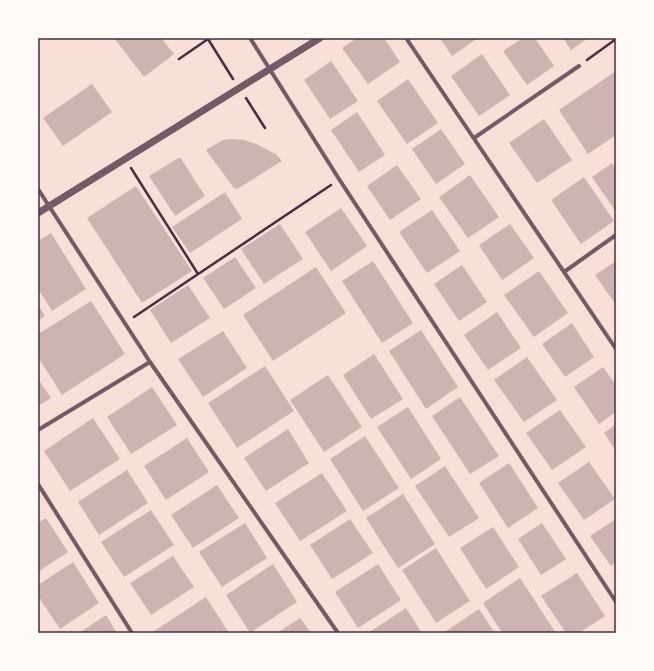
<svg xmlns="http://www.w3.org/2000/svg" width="654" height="671" viewBox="0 0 654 671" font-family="'DejaVu Sans',sans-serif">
	<rect width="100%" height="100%" fill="#f7e1d7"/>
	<path fill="#ccb4b1" d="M114,38H161L174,54L144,77Z
		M357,38H384L400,62L368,84L342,48Z
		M440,38H478L452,56Z
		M523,38H535L554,66L527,85L503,51Z
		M563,38H588L571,50Z
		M482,54L510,95L479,116L451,76Z
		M331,61L358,101L330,119L304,80Z
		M616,71V135L588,154L559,110Z
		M408,79L438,123L407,144L377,101Z
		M92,84L112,112L63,146L43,118Z
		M357,112L385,155L359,172L331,130Z
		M544,119L572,160L537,183L509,143Z
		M441,129L465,164L436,184L412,149Z
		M233,139L244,140L256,144L276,154L282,161L237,189L233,187L206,150L223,140Z
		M180,157L205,196L175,216L149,176Z
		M612,163L616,169V212L592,177Z
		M397,165L421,199L390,220L367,186Z
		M470,175L499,217L468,238L439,197Z
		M584,177L614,221L581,244L551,200Z
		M136,186L192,271L142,303L87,218Z
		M225,192L242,219L190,253L172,227Z
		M341,208L367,246L331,271L305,232Z
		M432,210L460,251L427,273L399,232Z
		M280,224L303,259L264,284L241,249Z
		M510,224L534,258L502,280L479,245Z
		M51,233L86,289L52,311L38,289V241Z
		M235,257L256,288L224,309L203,278Z
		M373,261L413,323L382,343L342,281Z
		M616,261V305L595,275Z
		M462,265L487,302L459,321L434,284Z
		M316,267L346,313L273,361L243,315Z
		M539,271L568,313L534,337L504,295Z
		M188,285L210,318L171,343L150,310Z
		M91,301L125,354L62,395L38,357V334Z
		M38,305L45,316L38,321Z
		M497,312L521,348L488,370L464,335Z
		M572,323L594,357L565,377L542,344Z
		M421,330L458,387L426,409L389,351Z
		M223,331L247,368L203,397L178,359Z
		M374,354L403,399L371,419L343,375Z
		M527,357L557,400L524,422L494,380Z
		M265,366L294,411L237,448L208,403Z
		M603,367L616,385V412L599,424L574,387Z
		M328,375L362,427L324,452L290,400Z
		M38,379L51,398L38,406Z
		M152,387L177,425L131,454L107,417Z
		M460,397L499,456L470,474L432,416Z
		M408,407L441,459L411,479L377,427Z
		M560,410L586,447L552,470L526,433Z
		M93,418L120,459L70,491L44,451Z
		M616,424V451L604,433Z
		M288,429L309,463L266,491L244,458Z
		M365,436L399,488L363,511L330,459Z
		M187,438L209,472L166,500L144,466Z
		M589,462L615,499L584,520L558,483Z
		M509,463L538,508L508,528L479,483Z
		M445,466L479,518L449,537L415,486Z
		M127,470L148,503L99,535L78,502Z
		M322,473L347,511L300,541L275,503Z
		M217,485L239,518L193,548L171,515Z
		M403,494L435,544L398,568L366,518Z
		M151,510L174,545L124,577L101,542Z
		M46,518L68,552L38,572V523Z
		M350,519L373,553L332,579L310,545Z
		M616,519V562L611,566L590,536Z
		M245,523L267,558L222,587L199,552Z
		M542,523L566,559L541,575L518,539Z
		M493,527L519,567L486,589L460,548Z
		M436,548L470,601L436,623L402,570Z
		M173,556L194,587L151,615L130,583Z
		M73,562L99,603L60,629L38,596V585Z
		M273,564L297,602L250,633L226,595Z
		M378,564L401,600L358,628L335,592Z
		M577,573L605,616L579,633H566L541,596Z
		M520,578L556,633H502L483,603Z
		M206,597L229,633H155L154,631Z
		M406,608L422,633H368Z
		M479,609L495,633H443Z
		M106,615L117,633H79Z
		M300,618L311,633H277Z"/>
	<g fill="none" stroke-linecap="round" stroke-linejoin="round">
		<path stroke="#4a2c40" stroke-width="2.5" d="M179,59L208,39L233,79
			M587,60L616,39
			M246,98L265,128
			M131,168L198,274
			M134,317L331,185"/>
		<path stroke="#755966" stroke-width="4" d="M250,38L339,179L616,602
			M406,38L616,349
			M474,138L579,66
			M38,189L150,362L338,633
			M564,272L616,235
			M38,430L150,362
			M38,484L132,633"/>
		<path stroke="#755966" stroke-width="7" d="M38,213L320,38"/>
	</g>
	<rect width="654" height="671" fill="none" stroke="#fffaf5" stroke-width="78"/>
	<rect x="39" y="39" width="576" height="593" fill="none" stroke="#4a2c40" stroke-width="1.5"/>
</svg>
